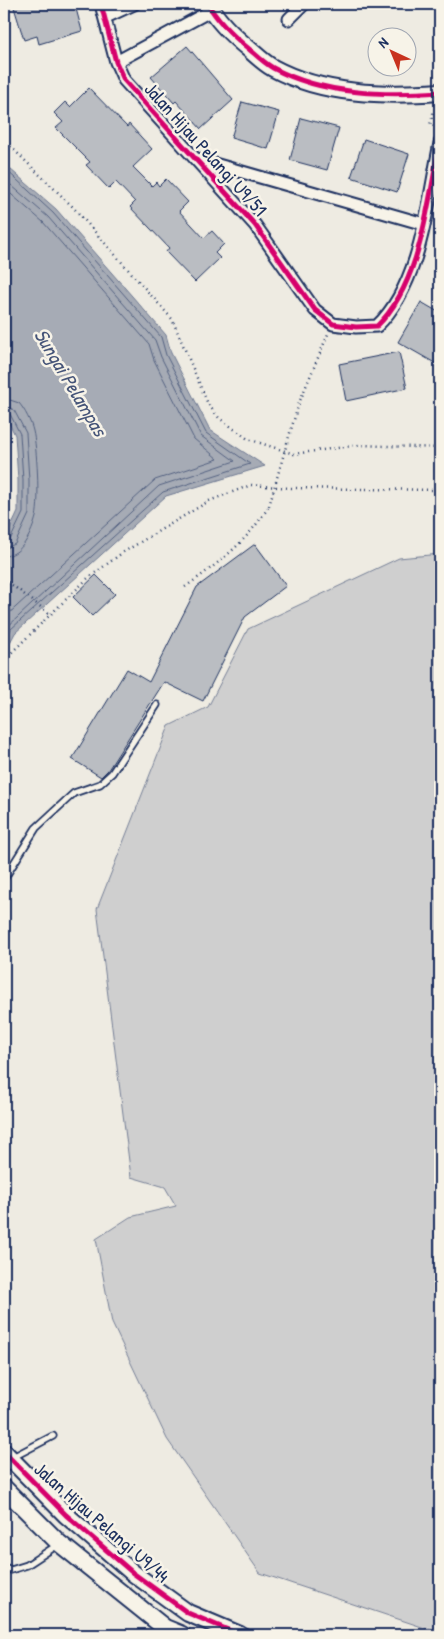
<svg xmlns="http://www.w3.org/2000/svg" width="444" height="1639" viewBox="0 0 444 1639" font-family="'Patrick Hand',sans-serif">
	<rect width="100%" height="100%" fill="#eeebe2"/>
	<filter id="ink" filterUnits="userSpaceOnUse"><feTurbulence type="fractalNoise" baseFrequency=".02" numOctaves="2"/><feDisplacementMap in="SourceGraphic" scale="10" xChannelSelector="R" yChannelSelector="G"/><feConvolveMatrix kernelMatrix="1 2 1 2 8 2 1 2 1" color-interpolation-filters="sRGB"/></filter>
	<g filter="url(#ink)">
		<path fill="#cfcfcf" stroke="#757f96" d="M440,554V1633L260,1573L167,1439L112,1323L96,1239L130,1217L176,1206L165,1187L131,1177L97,909L169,726L208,707L248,629L399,558Z"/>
		<path fill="#a6abb5" stroke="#6e7992" d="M4,158L10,169L56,209L166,335L171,353L210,430L265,466L166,496L15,633L4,654V542L18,512V480L15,435L4,413Z"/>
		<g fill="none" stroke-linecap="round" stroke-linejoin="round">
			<path stroke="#536181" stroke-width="1" d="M4,168L53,213L161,337L166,355L206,433L250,464L163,492L11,629L4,643
				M4,179L48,217L155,340L161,357L201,436L235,461L159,486L4,630
				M4,188L43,222L149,344L154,360L194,439L218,459L155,480L4,618
				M4,398L19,403C25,410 31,422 33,431C37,447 40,501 36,517C32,532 22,556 4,556
				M4,405L14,410L26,433L29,480V514L15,544L4,549
				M4,412L10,414L20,434L23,480V513L10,540L4,542"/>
		</g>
		<path fill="#babdc2" stroke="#1b2f5e" d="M13,4H60L62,9L75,5L82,31L39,44L37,36L24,40Z
			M187,46L233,100L201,129L176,101L174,103L151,77Z
			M89,88L127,127L129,124L152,149L133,167L152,186L156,182L159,186L166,179L188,202L179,211L204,238L212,231L224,244L215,253L220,258L195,282L166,252L169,248L130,207L135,202L116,182L109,189L86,165L90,162L56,128L63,122L54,113L65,102L70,107Z
			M242,102L279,112L268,149L231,138Z
			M301,118L339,128L327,170L290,160Z
			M364,139L409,154L397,192L351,177Z
			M421,302L440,313V366L398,342Z
			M399,352L407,388L346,401L339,364Z
			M255,544L286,586L245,617L203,701L164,682L108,770L101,777L72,759L127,669L149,682L197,587Z
			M96,575L115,594L92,616L73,597Z"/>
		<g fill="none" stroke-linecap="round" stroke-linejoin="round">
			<g stroke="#1b2f5e" stroke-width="9">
				<path id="lane" d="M4,812L5,807
					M4,879L36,828L74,793L100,784L112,773L157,705
					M13,1457L53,1436
					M4,1567L11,1570L27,1565L59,1544"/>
			</g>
			<g stroke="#1b2f5e" stroke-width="15">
				<path id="street" d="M101,4L116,62L124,80L255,225L315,310L333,324L356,327L377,326C421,284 428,201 440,143
					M106,17L134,4
					M289,19L304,4
					M116,62L212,10
					M197,159L424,224"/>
			</g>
			<g stroke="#1b2f5e" stroke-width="20">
				<path id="secondary" d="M208,4C218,22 233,36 249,49C256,55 264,63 273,68C323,95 385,96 440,92
					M4,1452L66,1515L133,1573L188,1613L240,1635
					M4,1488L59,1543L165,1628L182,1635"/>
			</g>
			<path stroke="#1b2f5e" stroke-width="2.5" stroke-dasharray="1 4" stroke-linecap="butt" d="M436,110H434L430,125L440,127
				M4,133L10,146L72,206L172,319L208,404L219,418L248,439L294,454L359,445L440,448
				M287,443L299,403L328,334
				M4,466V481
				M4,579L50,614
				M185,587C219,563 247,542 269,506
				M4,665L10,654L87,579L122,553L209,501L251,485L291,488L440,490"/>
			<use href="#lane" stroke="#f7f3e8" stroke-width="5.5"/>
			<use href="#street" stroke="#f7f3e8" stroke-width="11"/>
			<use href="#secondary" stroke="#f7f3e8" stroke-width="16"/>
			<path stroke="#1b2f5e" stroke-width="2.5" stroke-dasharray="1 4" stroke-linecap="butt" d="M269,506L287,443"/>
			<g stroke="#f7f3e8" stroke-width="8">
				<path id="cycleway" d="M101,4L116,62L124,80L255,225L315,310L333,324L356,327L377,326C421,284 428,201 440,143
					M208,4C218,22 233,36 249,49C256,55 264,63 273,68C323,95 385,96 440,92
					M4,1452L66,1515L133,1573L188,1613L240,1635"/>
			</g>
			<use href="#cycleway" stroke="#d6006c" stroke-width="5"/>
		</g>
	</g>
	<g text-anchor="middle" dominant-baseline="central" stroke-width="5" stroke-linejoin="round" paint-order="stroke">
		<g font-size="19" fill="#1b2f5e" stroke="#f7f3e8">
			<text transform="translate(206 149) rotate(48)">Jalan Hijau Pelangi U9/51</text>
			<text transform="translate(102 1522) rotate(41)">Jalan Hijau Pelangi U9/44</text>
		</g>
		<g font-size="20" font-style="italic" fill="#455478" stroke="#f7f3e8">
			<text transform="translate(71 382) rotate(59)">Sungai Pelampas</text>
		</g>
	</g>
	<rect width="444" height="1639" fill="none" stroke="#f7f3e8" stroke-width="20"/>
	<rect x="10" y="10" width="424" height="1619" fill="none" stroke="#1b2f5e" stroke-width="2" filter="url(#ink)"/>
	<g transform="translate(392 52) rotate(316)"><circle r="24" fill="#f7f3e8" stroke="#9fa5b1"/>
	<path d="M0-4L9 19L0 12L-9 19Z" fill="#c8321e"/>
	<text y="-8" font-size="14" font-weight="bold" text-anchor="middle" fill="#1b2f5e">N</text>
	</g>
</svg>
